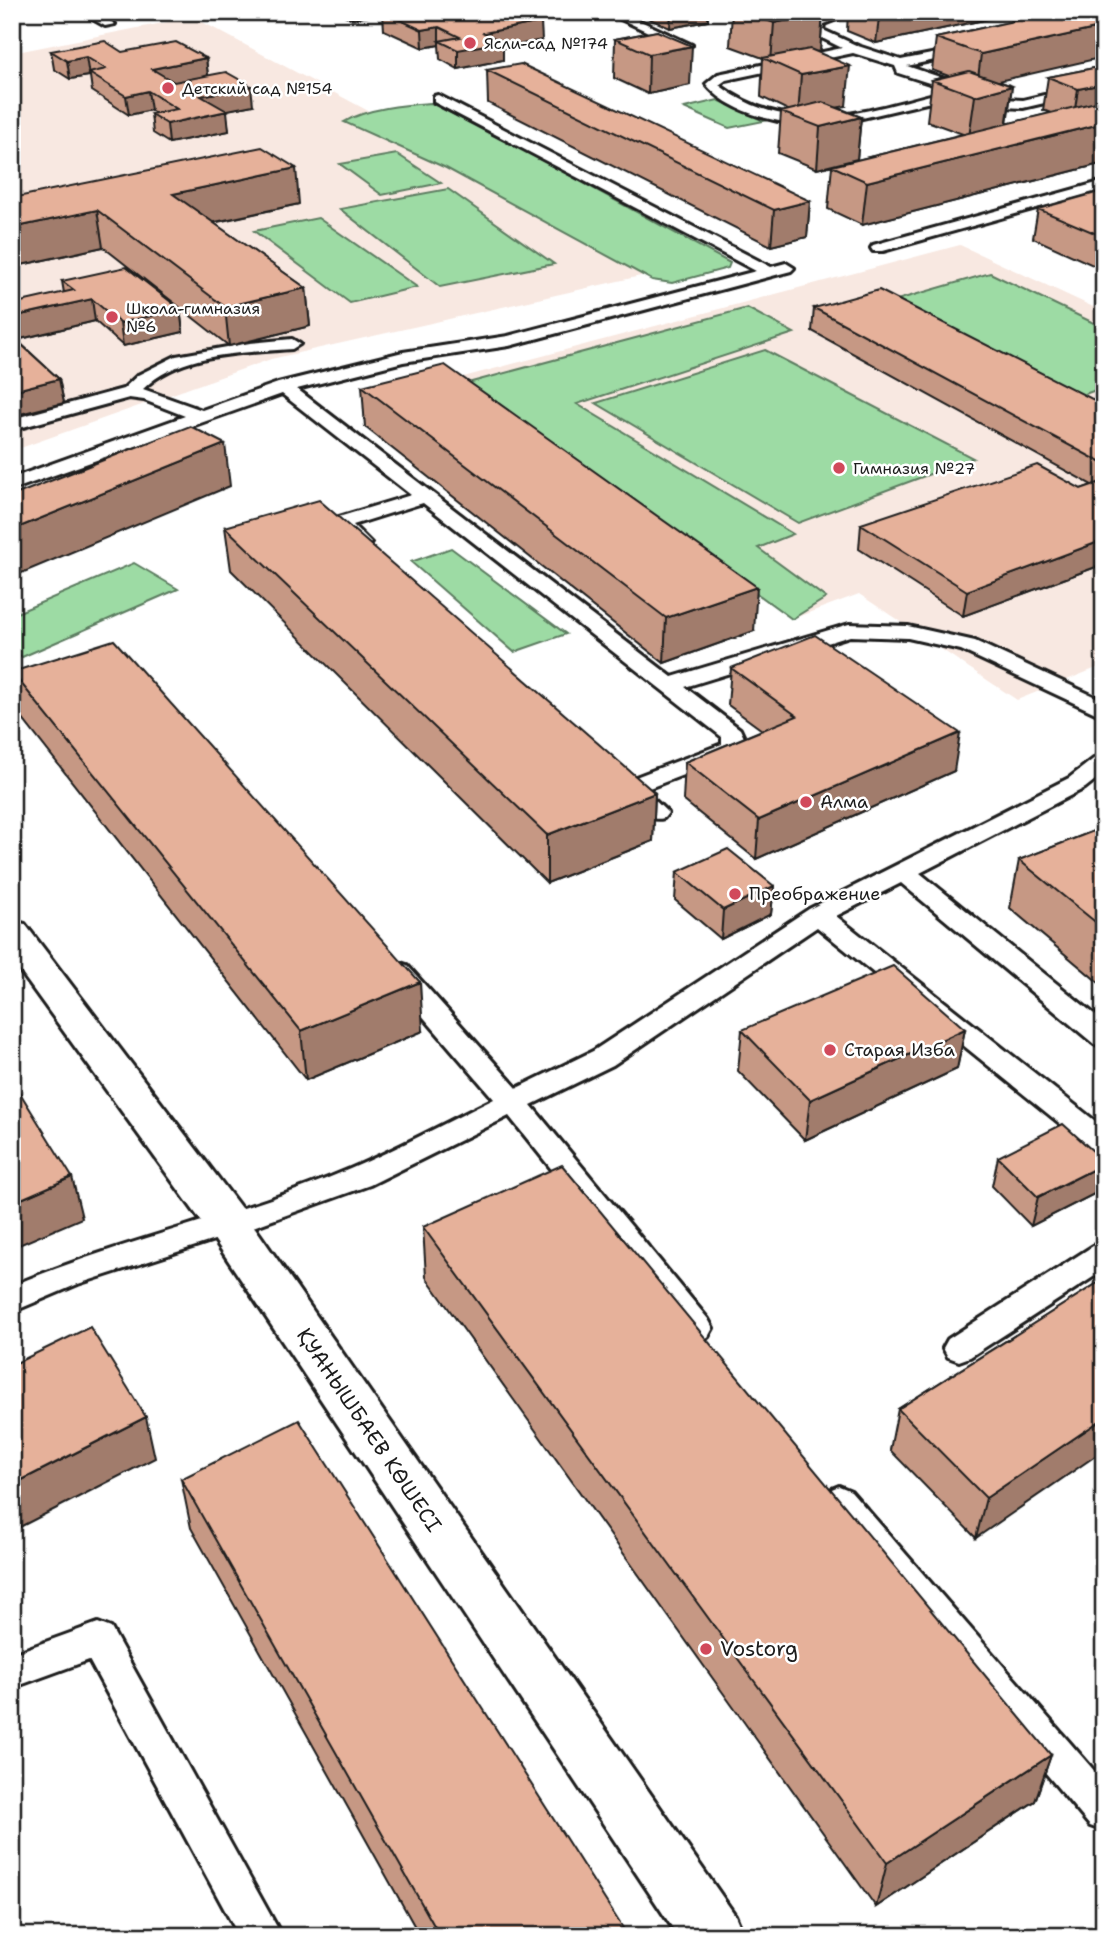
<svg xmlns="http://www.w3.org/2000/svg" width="1116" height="1948" viewBox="0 0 1116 1948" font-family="'Shantell Sans',sans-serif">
	<rect width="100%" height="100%" fill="#fff"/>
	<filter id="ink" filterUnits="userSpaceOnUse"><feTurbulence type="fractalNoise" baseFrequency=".0143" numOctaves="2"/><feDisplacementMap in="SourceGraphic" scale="14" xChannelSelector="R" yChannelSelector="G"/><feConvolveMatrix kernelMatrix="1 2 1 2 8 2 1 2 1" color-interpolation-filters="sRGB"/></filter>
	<g filter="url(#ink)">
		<path fill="#f8e8e1" d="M193,17L389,122L712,260L271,359L12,451V53Z
			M960,245L1104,312V665L1017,700L859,594L792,619L452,380Z"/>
		<path fill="#9ddba4" stroke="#5c7c60" stroke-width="2" d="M718,100L764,121L729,128L684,108Z
			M431,103L507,141L730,263L728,268L672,283L652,280L446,168L344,122C368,108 404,105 431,103Z
			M397,154L441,183L382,195L340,164Z
			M448,189L554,264L440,287L340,209Z
			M318,218L417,287L350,303L254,231Z
			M990,273L1104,328V387L1066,401L869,308Z
			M747,308L794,333L577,404L793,534L758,548L826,598L792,619L468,383Z
			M765,350L973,458L798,523L596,403Z
			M451,548L566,634L514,652L411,562Z
			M134,563L178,589L22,657L12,650V615Z"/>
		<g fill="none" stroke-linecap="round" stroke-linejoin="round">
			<g stroke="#1c1c1c" stroke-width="6">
				<path id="lane" d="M80,12H94L115,24L105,26Z
					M606,12H621L692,45L682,48Z
					M838,12H855L824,24L823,30L858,46L901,60L972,46V52L907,66L1005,99L1023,100L1104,81V89L1023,108L1004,107L965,94L828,126C790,126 731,116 706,84L718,74L842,48L814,34L810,27L816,20ZM853,53L895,66L898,73L951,90C869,109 794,142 719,85L726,80Z
					M438,95L771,267L786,263L794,268L791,271L509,346L403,362L297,389L672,677L849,624L908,626L975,641L1104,701V717L961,650L908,638L850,636L685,687L740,729L746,742L738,754L644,790L668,813L664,818C645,823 633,805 620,793L616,788L620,783L722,744V737L423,503L353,525L371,543L361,549C349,546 337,533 329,523L332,519L411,495L282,394L12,490V478L185,416L144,400L129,398L12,430V419L123,389L138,375L176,356L250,343L292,339L300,344L292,349C243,353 180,352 143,389L202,410L278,383L403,352L508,336L756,271L434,102V96Z
					M1104,181V189L883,251H873L871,248L873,245Z
					M1104,755V773L1085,788L920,873L1104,1022V1046L1094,1044L901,883L836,916L1104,1128V1154L1094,1151L817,927L613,1065L531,1105L708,1319L713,1328L708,1337L697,1341L686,1337L509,1116L370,1185L239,1232L78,1284L12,1312V1286C122,1239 240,1216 350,1169C399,1148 447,1122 494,1099L389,977L385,971L389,965L398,962L407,965L517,1088L593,1051L809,909L1069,778L1096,757Z
					M1104,1242V1270L970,1357L959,1361L948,1357L943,1348L948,1339L1093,1246Z
					M839,1486L851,1491L1104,1782V1831L1090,1826L827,1511L822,1501L827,1491Z
					M98,1623L111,1628L282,1936H239L89,1660L12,1688V1654Z"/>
			</g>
			<g stroke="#1c1c1c" stroke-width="6">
				<path id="secondary" d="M12,921L25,924L244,1212L735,1915L744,1936H678L212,1236L12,960Z"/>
			</g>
			<use href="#lane" fill="#fff" fill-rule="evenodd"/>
			<use href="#secondary" fill="#fff" fill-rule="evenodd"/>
		</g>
		<path fill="#c69884" stroke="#1c1c1c" stroke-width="2" d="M93,12H140L105,19Z
			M338,12H518L542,40L503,48V60L458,69L440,59L439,45L423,48L384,30L383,15L381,14L352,19Z
			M634,12H708V21L670,28Z
			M732,12L823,13L820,51L816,52L846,106L837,107L861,117L857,159L817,169L778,153L781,112L788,110L761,97L763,58L730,46Z
			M848,12H1021L876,43L847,31Z
			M1055,12L998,81L1012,86L1007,124L1051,113L1043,110L1048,77L1104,66V163L862,225L828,209L832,166L963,134L927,121L932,80L949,76L932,70L936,38Z
			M657,31L690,85L648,94L614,78L615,39Z
			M51,51L122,52L206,58L208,75L253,105L226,110L229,131L169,143L153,133L151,114L155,113L151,110L129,115L92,91L90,76H89L70,79L54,69Z
			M487,70L810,201L807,237L771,246L488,103Z
			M1104,192V270L1033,238L1038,209Z
			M12,198L299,204L213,223L306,288L310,326L229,346L103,247L12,267Z
			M62,281L180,309L183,332L123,346L95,321L17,340L59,379L64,403L12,416V317L64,293Z
			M814,308L1104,405V564L963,616L859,549L861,524L1081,489L1092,485L812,331Z
			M362,386L754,631L664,663L365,427Z
			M225,527L655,793L653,841L547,883L231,570Z
			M731,668L954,771L756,859L683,800L685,762L762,730L728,705Z
			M12,672L423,1031L306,1080L22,718Z
			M1104,827V987L1010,908L1019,860Z
			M677,872L774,886L771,914L721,939L675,900Z
			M965,1029L957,1069L805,1140L738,1071L742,1030Z
			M998,1157L1098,1192L1031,1226L992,1186Z
			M423,1227L1051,1755L1035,1801L876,1907L426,1277Z
			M1104,1279L976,1538L890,1450L898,1409Z
			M181,1479L628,1936H420L191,1528Z"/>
		<path fill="#a17c6c" stroke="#1c1c1c" stroke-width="2" d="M105,12H140L105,19Z
			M352,12H381V14L352,19Z
			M671,12H708V21L670,28Z
			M905,12H1021L876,43L879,18Z
			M823,13L820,51L771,62L774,23Z
			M12,17L16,39H12Z
			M541,22L542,40L503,48V60L458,69V50L484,33Z
			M439,27V45L423,48L422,30Z
			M1104,27V57L977,86L981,54Z
			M692,46L690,85L648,94L649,54Z
			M86,57L89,76L70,79L67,61Z
			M206,58L208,77L154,87L152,69Z
			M850,66L846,106L798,115L801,75Z
			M1104,84V115L1073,122L1078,89Z
			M251,86L253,105L203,115L201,96Z
			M1012,86L1006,127L969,137L975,96Z
			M148,91L151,110L129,115L126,96Z
			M227,111L229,131L169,143L167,124Z
			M861,117L857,159L817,169L820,127Z
			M1104,123V163L862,225L867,182Z
			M296,168L299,204L178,230L173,194Z
			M810,201L807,237L771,246L774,210Z
			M97,210L103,247L12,267V228Z
			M306,288L310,326L229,346L225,307Z
			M92,299L95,321L12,341V317Z
			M180,309L183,332L123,346L120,323Z
			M59,379L64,403L12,416V391Z
			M225,444L230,486L12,577V530Z
			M1104,540V564L963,616L967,591Z
			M757,587L754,631L664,663L666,618Z
			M960,733L954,771L756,859L759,820Z
			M655,793L653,841L547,883V835Z
			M774,886L771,914L721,939L723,910Z
			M420,982L423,1031L306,1080L301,1031Z
			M965,1029L957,1069L805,1140L810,1100Z
			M1104,1164V1170L1098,1192L1031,1226L1038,1197Z
			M72,1177L82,1218L12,1248V1203Z
			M146,1417L155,1458L12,1531V1485Z
			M1104,1418V1450L976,1538L986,1498Z
			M1051,1755L1035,1801L876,1907L887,1863Z"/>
		<path fill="#e6b19a" stroke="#1c1c1c" stroke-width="2" d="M383,12H463L467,14L478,12H518L541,22L484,33L502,42L458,50L439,41L460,37L439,27L422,30Z
			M744,12H821L823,13L774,23Z
			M864,12H905L879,18Z
			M1055,12H1104V27L981,54L936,38Z
			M657,31L692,46L649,54L615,39Z
			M105,41L122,52L176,42L206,58L152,69L174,82L226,72L251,86L201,96L227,111L167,124L151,114L177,109L148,91L126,96L89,73L106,69L86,57L67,61L51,51Z
			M810,49L850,66L801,75L763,58Z
			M521,64L810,201L774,210L487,70Z
			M1104,66V84L1078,89L1048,77Z
			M969,71L1012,86L975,96L932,80Z
			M1104,100V123L867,182L832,166Z
			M822,102L861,117L820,127L781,112Z
			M262,147L296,168L173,194L306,288L225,307L97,210L12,228V198Z
			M1103,191L1104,192V237L1038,209Z
			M126,267L180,309L120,323L92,299L12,317V304L74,290L62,281Z
			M879,290L1104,405V464L814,308Z
			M12,336L59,379L12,391Z
			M445,365L757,587L666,618L362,386Z
			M190,426L225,444L12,530V496Z
			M1037,465L1081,489L1104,481V540L967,591L861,524Z
			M319,500L655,793L547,835L225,527Z
			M815,635L960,733L759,820L685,762L797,716L731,668Z
			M114,640L420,982L301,1031L12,672Z
			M1104,827V929L1019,860Z
			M728,849L774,886L723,910L677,872Z
			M893,966L965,1029L810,1100L742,1030Z
			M12,1080L72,1177L12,1203Z
			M1063,1124L1104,1161V1164L1038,1197L998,1157Z
			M562,1165L1051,1755L887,1863L423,1227Z
			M1104,1279V1418L986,1498L898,1409Z
			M90,1327L146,1417L12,1485V1365Z
			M299,1420L628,1936H440L181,1479Z"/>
	</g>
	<g fill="#d1495b" stroke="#fff" stroke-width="2.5">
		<circle cx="470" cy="43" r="7"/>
		<circle cx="168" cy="88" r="7"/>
		<circle cx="112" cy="317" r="7"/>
		<circle cx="839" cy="468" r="7"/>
		<circle cx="806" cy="802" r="7"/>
		<circle cx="735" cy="894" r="7"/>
		<circle cx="830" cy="1050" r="7"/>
		<circle cx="706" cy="1649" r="7"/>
	</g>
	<g text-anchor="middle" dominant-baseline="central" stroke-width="5" stroke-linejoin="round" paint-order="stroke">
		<g font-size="16" fill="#1c1c1c" stroke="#fff" text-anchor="start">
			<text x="484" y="43">Ясли-сад №174</text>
			<text x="182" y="88">Детский сад №154</text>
			<text x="126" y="308">Школа-гимназия<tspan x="126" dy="18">№6</tspan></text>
			<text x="853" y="468">Гимназия №27</text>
		</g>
		<g font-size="18" fill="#1c1c1c" stroke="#fff" text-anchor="start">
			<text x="820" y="802">Алма</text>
			<text x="749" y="894">Преображение</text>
			<text x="844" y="1050">Старая Изба</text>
		</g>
		<g font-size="21" fill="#1c1c1c" stroke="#fff">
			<text transform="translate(369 1430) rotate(56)">ҚУАНЫШБАЕВ КӨШЕСІ</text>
		</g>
		<g font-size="21" fill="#1c1c1c" stroke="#fff" text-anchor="start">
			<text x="720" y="1649">Vostorg</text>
		</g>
	</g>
	<rect width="1116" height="1948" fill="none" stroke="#fff" stroke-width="42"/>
	<rect x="21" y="21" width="1074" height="1906" fill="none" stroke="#1c1c1c" stroke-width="2.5" filter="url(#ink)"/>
</svg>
